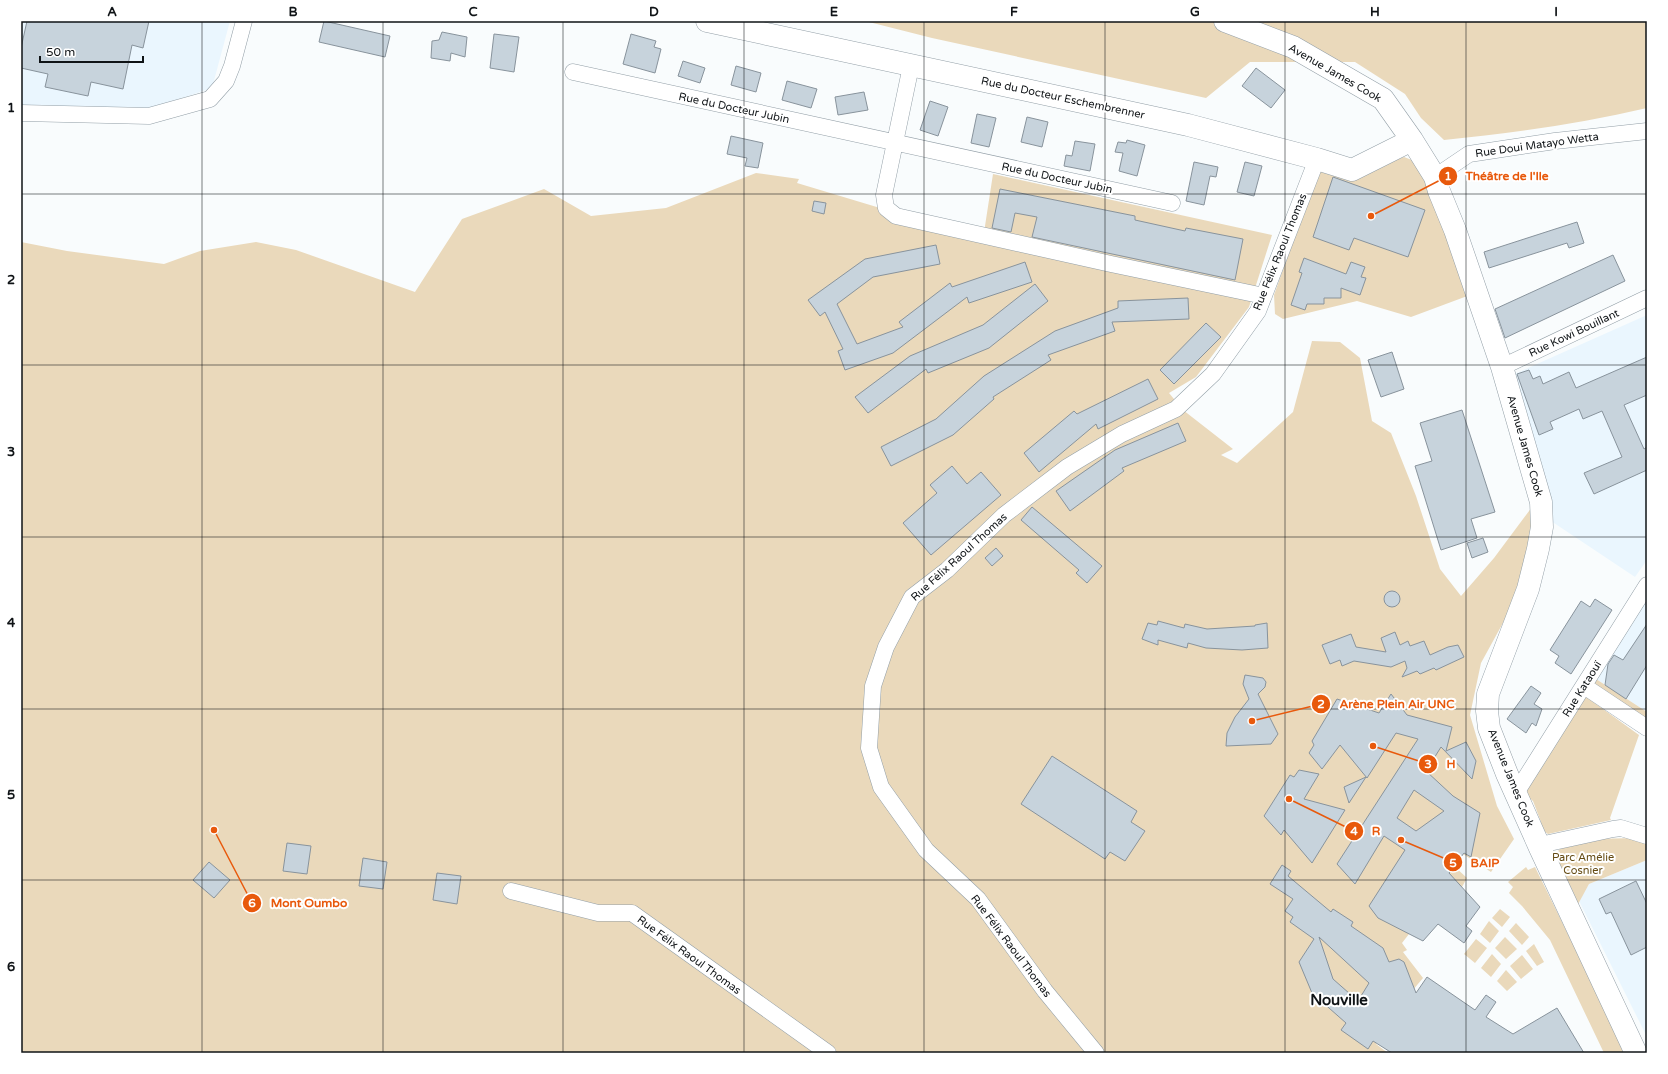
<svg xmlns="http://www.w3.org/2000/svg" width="1668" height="1074" viewBox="0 0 1668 1074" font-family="'Varela Round',sans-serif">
	<rect width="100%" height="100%" fill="#f9fcfd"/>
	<path fill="#eaf6fe" d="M21,21H230L212,88L149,109L21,106Z
		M1647,315V560L1635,577L1548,519L1510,376Z
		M1647,598V712L1596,679Z
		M1647,860V1037L1579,901L1589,884Z"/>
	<path fill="#ead9bb" d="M865,21H1647V108C1580,124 1512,133 1444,140L1421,118L1405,94L1355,62H1250L1206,98L932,38Z
		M1404,157L1417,162L1442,213L1470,295L1411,317L1357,301L1283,319L1275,314L1274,295L1319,169L1352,176Z
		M756,173L799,179L797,183L983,239L993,174L1272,235L1249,307L1196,377L1169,393L1183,410L1233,449L1221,455L1237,463L1293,412L1312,341L1340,342L1360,358L1372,421L1391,433L1416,496L1440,569L1461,596L1494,558L1535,503L1521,590L1481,663L1470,715L1497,806L1514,839L1491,872L1463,854L1454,866L1467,878L1462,887L1409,934L1402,943L1407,950L1403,952L1423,978L1407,997L1376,1044L1388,1053H21V242L67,251L164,264L200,251L256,242L296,250L415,292L462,219L544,189L591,216L666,208Z
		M1596,679L1647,712V719L1594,683Z
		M1585,696L1639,735L1610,818L1611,820L1548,834L1539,828L1541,822L1533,801L1523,793Z
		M1636,838L1647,841V860L1589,884L1576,908L1561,876L1556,853L1566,843L1592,839Z
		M1526,867L1528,870L1535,867L1592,983L1624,1053H1604L1550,940L1522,906L1509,893L1513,887L1508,882Z
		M1500,909L1510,917L1502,927L1492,918Z
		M1489,921L1499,931L1490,943L1480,934Z
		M1516,923L1529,937L1522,945L1509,931Z
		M1505,937L1517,949L1506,959L1495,948Z
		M1476,939L1487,948L1475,963L1464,954Z
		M1534,944L1544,962L1537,966L1526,951Z
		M1492,954L1501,964L1491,977L1481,968Z
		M1522,955L1533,969L1521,979L1510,966Z
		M1506,970L1517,982L1507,991L1497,981Z"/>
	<path fill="#c7d3dc" stroke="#88939c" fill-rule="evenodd" d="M27,21H149L143,48L132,45L123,89L91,82L88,96L45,87L48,74L21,68V48Z
		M324,21L390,36L385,57L319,42Z
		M442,32L467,37L465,57L451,53L450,61L431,58L432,41L439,40Z
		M494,34L519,37L514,72L490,68Z
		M631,34L656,41L654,47L661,49L655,73L623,64Z
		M683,61L705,68L700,83L678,76Z
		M736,66L761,73L756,92L731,85Z
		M1256,68L1285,90L1271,108L1242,86Z
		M787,81L817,89L811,108L782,100Z
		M864,92L868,110L838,115L835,97Z
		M930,101L948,107L938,136L920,130Z
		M977,114L996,118L989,147L971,143Z
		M1027,117L1048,122L1042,147L1021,142Z
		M731,136L763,143L758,168L745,166L747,158L727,154Z
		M1127,140L1145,145L1137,176L1119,171L1123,153L1115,152L1118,142L1126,143Z
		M1075,141L1095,144L1090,171L1064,166L1066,155L1072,156Z
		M1194,162L1218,167L1216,177L1210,176L1204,205L1186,201Z
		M1245,162L1262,166L1254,196L1237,192Z
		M1333,177L1425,210L1408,257L1354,238L1349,250L1313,237Z
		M1000,189L1135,216V220L1185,231L1186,228L1243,239L1235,280L1032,237L1037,217L1015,213L1011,232L992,228Z
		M814,201L826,203L824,214L812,211Z
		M1577,222L1584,243L1569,248L1567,243L1489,268L1484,252Z
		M936,245L940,264L873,277L837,304L857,344L903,327L899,322L950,283L952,287L1025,262L1032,282L969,303L967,297L893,353L845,370L838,351L843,349L825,312L820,316L808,300L865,259Z
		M1613,255L1625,281L1505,338L1495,309Z
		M1304,258L1346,274L1351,262L1365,267L1361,277L1366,278L1360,295L1341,288V298H1324V304H1307L1305,310L1291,305L1302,273L1299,272Z
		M1035,284L1048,301L989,348L928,373L926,369L868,413L855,397L910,356L983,325Z
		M1188,298L1189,319L1112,322L1115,331L1048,355L1051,360L993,397L994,399L953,435L891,466L881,447L936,419L984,376L1055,331L1118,308V301Z
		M1206,323L1221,337L1174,384L1160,370Z
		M1392,352L1404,389L1381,397L1368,360Z
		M1647,357V395L1624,405L1644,449L1647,447V470L1594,494L1584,473L1622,457L1602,411L1583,419L1579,409L1550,422L1553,429L1539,435L1517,374L1529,370L1533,379L1540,376L1543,384L1569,372L1576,388Z
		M1148,379L1158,399L1098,429L1096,424L1039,472L1024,453L1074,411L1077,414Z
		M1462,410L1495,512L1471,519L1477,538L1441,550L1415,466L1432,461L1420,423Z
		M1178,423L1186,441L1122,468L1124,471L1070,511L1056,491L1115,450Z
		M952,466L967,484L981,472L1001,495L931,555L903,523L937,493L930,485Z
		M1032,507L1102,566L1087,583L1076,573L1079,570L1021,520Z
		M1483,538L1488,552L1472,558L1467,543Z
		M996,548L1003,556L992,566L985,558Z
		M1384 599a8 8 0 1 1 16 0a8 8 0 1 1-16 0Z
		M1595,599L1612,610L1571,674L1555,663L1559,656L1550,650L1581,601L1590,607Z
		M1158,621L1184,628L1185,624L1207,629L1255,626V625L1267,623L1268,648L1242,650L1206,648L1188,643L1187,648L1158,640V645L1142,639L1148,623L1157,625Z
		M1647,624V665L1626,699L1605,685L1608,664L1614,655L1623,660Z
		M1395,632L1400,645L1408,641L1410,646L1424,641L1430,655L1448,647L1458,645L1464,657L1436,670L1434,668L1420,674L1417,671L1402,677L1407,668L1405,661L1391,667L1354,661L1342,666L1340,660L1330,664L1322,645L1351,634L1356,647L1386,652L1381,638Z
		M1245,675L1263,678L1266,682L1265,687L1258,694L1278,734L1271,744L1226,746L1227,733L1235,717L1249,699L1243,684Z
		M1531,686L1541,693L1534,704L1542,709L1536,726L1532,723L1526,733L1507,719Z
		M1391,694L1407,715L1452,727L1446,751L1466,742L1476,761L1472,779L1441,747L1426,771L1453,796L1480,813L1471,857L1464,853L1449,873L1480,907L1466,926L1472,931L1464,943L1438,924L1423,941L1378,918L1369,906L1405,850L1384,836L1355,884L1337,864L1418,739L1396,733L1367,778L1340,745L1322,769L1309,753L1314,745L1312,741L1337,699L1379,713ZM1414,790L1444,811L1416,831L1397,818Z
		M1052,756L1137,811L1131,822L1145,831L1125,861L1110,852L1105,859L1021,804Z
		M1299,770L1319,774L1304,799L1345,810L1312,863L1284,830L1281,835L1264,816L1290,775L1294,777Z
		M1366,777L1349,803L1344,787Z
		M287,843L311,846L307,874L283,871Z
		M363,858L387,862L383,889L359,886Z
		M209,862L230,880L214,898L193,880Z
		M1282,865L1291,871L1288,876L1331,912L1333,909L1353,922L1351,926L1383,948L1389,962L1399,959L1404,962L1416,993L1427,977L1475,1010L1486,995L1496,1002L1486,1017L1513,1034L1557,1008L1584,1053H1392L1373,1041L1368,1049L1341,1030L1346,1023L1312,993L1299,962L1314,939L1290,922L1293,917L1285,911L1293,899L1270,884ZM1319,937L1369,983L1358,1001L1333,979Z
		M437,873L461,876L457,904L433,900Z
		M1636,881L1647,904V947L1631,955L1611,912L1606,914L1599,899Z"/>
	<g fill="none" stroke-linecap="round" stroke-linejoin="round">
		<g stroke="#939fa7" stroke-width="17">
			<path id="street" d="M911,66L884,195L886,208L896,216L1111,264L1264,296
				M573,72L1172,203
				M21,113L149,116L210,99L226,81L232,66L244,21
				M1435,177L1469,154L1555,141L1647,131
				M1502,367L1647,298
				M1584,686L1647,728
				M1516,793L1647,585
				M1540,848L1549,843L1613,829L1621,828L1647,836
				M511,891L598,913H632L828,1053
				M1096,1053L1045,991L978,899L926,850L881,787L869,748L873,686L886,647L912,597L947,570L1004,515L1067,467L1122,434L1176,409L1213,374L1258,311L1317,159"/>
		</g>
		<g stroke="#939fa7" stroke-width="23">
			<path id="secondary" d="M707,21L1188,125L1317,159L1352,170L1412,140
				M1225,21L1293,47L1383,99L1412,140L1435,177L1439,191L1455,230L1502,367L1541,502L1542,527L1538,549L1528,589L1488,694L1487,711L1489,728L1507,774L1540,848L1636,1053"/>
		</g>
		<use href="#street" stroke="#fff" stroke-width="16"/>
		<use href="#secondary" stroke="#fff" stroke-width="22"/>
	</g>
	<path fill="none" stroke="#0f1316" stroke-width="1" stroke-opacity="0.55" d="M202,21V1053M383,21V1053M563,21V1053M744,21V1053M924,21V1053M1105,21V1053M1285,21V1053M1466,21V1053M21,194H1647M21,365H1647M21,537H1647M21,709H1647M21,880H1647"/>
	<g text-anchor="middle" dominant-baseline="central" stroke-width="4" stroke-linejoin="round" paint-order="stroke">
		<g font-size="11" fill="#0f1316" stroke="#fff">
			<text transform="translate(1335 73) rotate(30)">Avenue James Cook</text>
			<text transform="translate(1063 98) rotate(12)">Rue du Docteur Eschembrenner</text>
			<text transform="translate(734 108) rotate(12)">Rue du Docteur Jubin</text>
			<text transform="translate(1537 145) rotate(-8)">Rue Doui Matayo Wetta</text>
			<text transform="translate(1057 178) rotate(12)">Rue du Docteur Jubin</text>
			<text transform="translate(1280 252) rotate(-68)">Rue Félix Raoul Thomas</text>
			<text transform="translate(1574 333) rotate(-25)">Rue Kowi Bouillant</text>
			<text transform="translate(1525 446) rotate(74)">Avenue James Cook</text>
			<text transform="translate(959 557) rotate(-42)">Rue Félix Raoul Thomas</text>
			<text transform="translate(1582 689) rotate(-58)">Rue Kataouï</text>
			<text transform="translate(1511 778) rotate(68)">Avenue James Cook</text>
			<text transform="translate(1011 946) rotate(53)">Rue Félix Raoul Thomas</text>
			<text transform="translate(689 955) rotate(36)">Rue Félix Raoul Thomas</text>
		</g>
		<g font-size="11" fill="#654b13" stroke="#fff">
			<text x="1583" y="857">Parc Amélie<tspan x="1583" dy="13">Cosnier</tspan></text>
		</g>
		<g font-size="15" font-weight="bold" fill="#0f1316" stroke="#fff">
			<text x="1339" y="1000">Nouville</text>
		</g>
	</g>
	<path fill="none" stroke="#e8590c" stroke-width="1.5" d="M1371 216L1448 176M1252 721L1321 704M1373 746L1428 764M1289 799L1354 831M1401 840L1453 862M214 830L252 903"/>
	<g fill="#e8590c" stroke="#fff" stroke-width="1.5">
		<circle cx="1371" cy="216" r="4"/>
		<circle cx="1252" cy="721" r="4"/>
		<circle cx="1373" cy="746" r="4"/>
		<circle cx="1289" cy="799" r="4"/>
		<circle cx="1401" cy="840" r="4"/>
		<circle cx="214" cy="830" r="4"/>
		<circle cx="1448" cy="176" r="10"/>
		<circle cx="1321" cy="704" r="10"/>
		<circle cx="1428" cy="764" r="10"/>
		<circle cx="1354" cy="831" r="10"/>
		<circle cx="1453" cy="862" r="10"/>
		<circle cx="252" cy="903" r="10"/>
	</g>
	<g font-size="12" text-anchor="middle" font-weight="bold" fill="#fff">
		<text x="1448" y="180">1</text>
		<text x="1321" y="708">2</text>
		<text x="1428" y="768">3</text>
		<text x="1354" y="835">4</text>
		<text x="1453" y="867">5</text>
		<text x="252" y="907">6</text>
	</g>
	<g font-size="12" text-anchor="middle" font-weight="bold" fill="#e8590c" stroke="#fff" stroke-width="4" stroke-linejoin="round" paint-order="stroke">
		<text x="1507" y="180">Théâtre de l'Ile</text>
		<text x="1397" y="708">Arène Plein Air UNC</text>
		<text x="1451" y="768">H</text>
		<text x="1376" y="835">R</text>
		<text x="1485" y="867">BAIP</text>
		<text x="309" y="907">Mont Oumbo</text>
	</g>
	<rect width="1668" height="1074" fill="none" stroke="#ffffff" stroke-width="44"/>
	<path d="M40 56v6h103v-6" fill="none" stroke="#0f1316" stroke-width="2"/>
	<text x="46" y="56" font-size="12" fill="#0f1316" stroke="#ffffff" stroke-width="3" paint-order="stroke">50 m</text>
	<rect x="22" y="22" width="1624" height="1030" fill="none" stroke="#0f1316" stroke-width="1.5"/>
	<g font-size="13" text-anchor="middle" font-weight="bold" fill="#0f1316">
		<text x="112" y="16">A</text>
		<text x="293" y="16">B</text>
		<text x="473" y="16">C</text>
		<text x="654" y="16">D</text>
		<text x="834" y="16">E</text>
		<text x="1014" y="16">F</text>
		<text x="1195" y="16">G</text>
		<text x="1375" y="16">H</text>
		<text x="1556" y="16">I</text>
		<text x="11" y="112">1</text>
		<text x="11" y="284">2</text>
		<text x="11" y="456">3</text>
		<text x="11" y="627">4</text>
		<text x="11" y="799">5</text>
		<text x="11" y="971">6</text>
	</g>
</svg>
